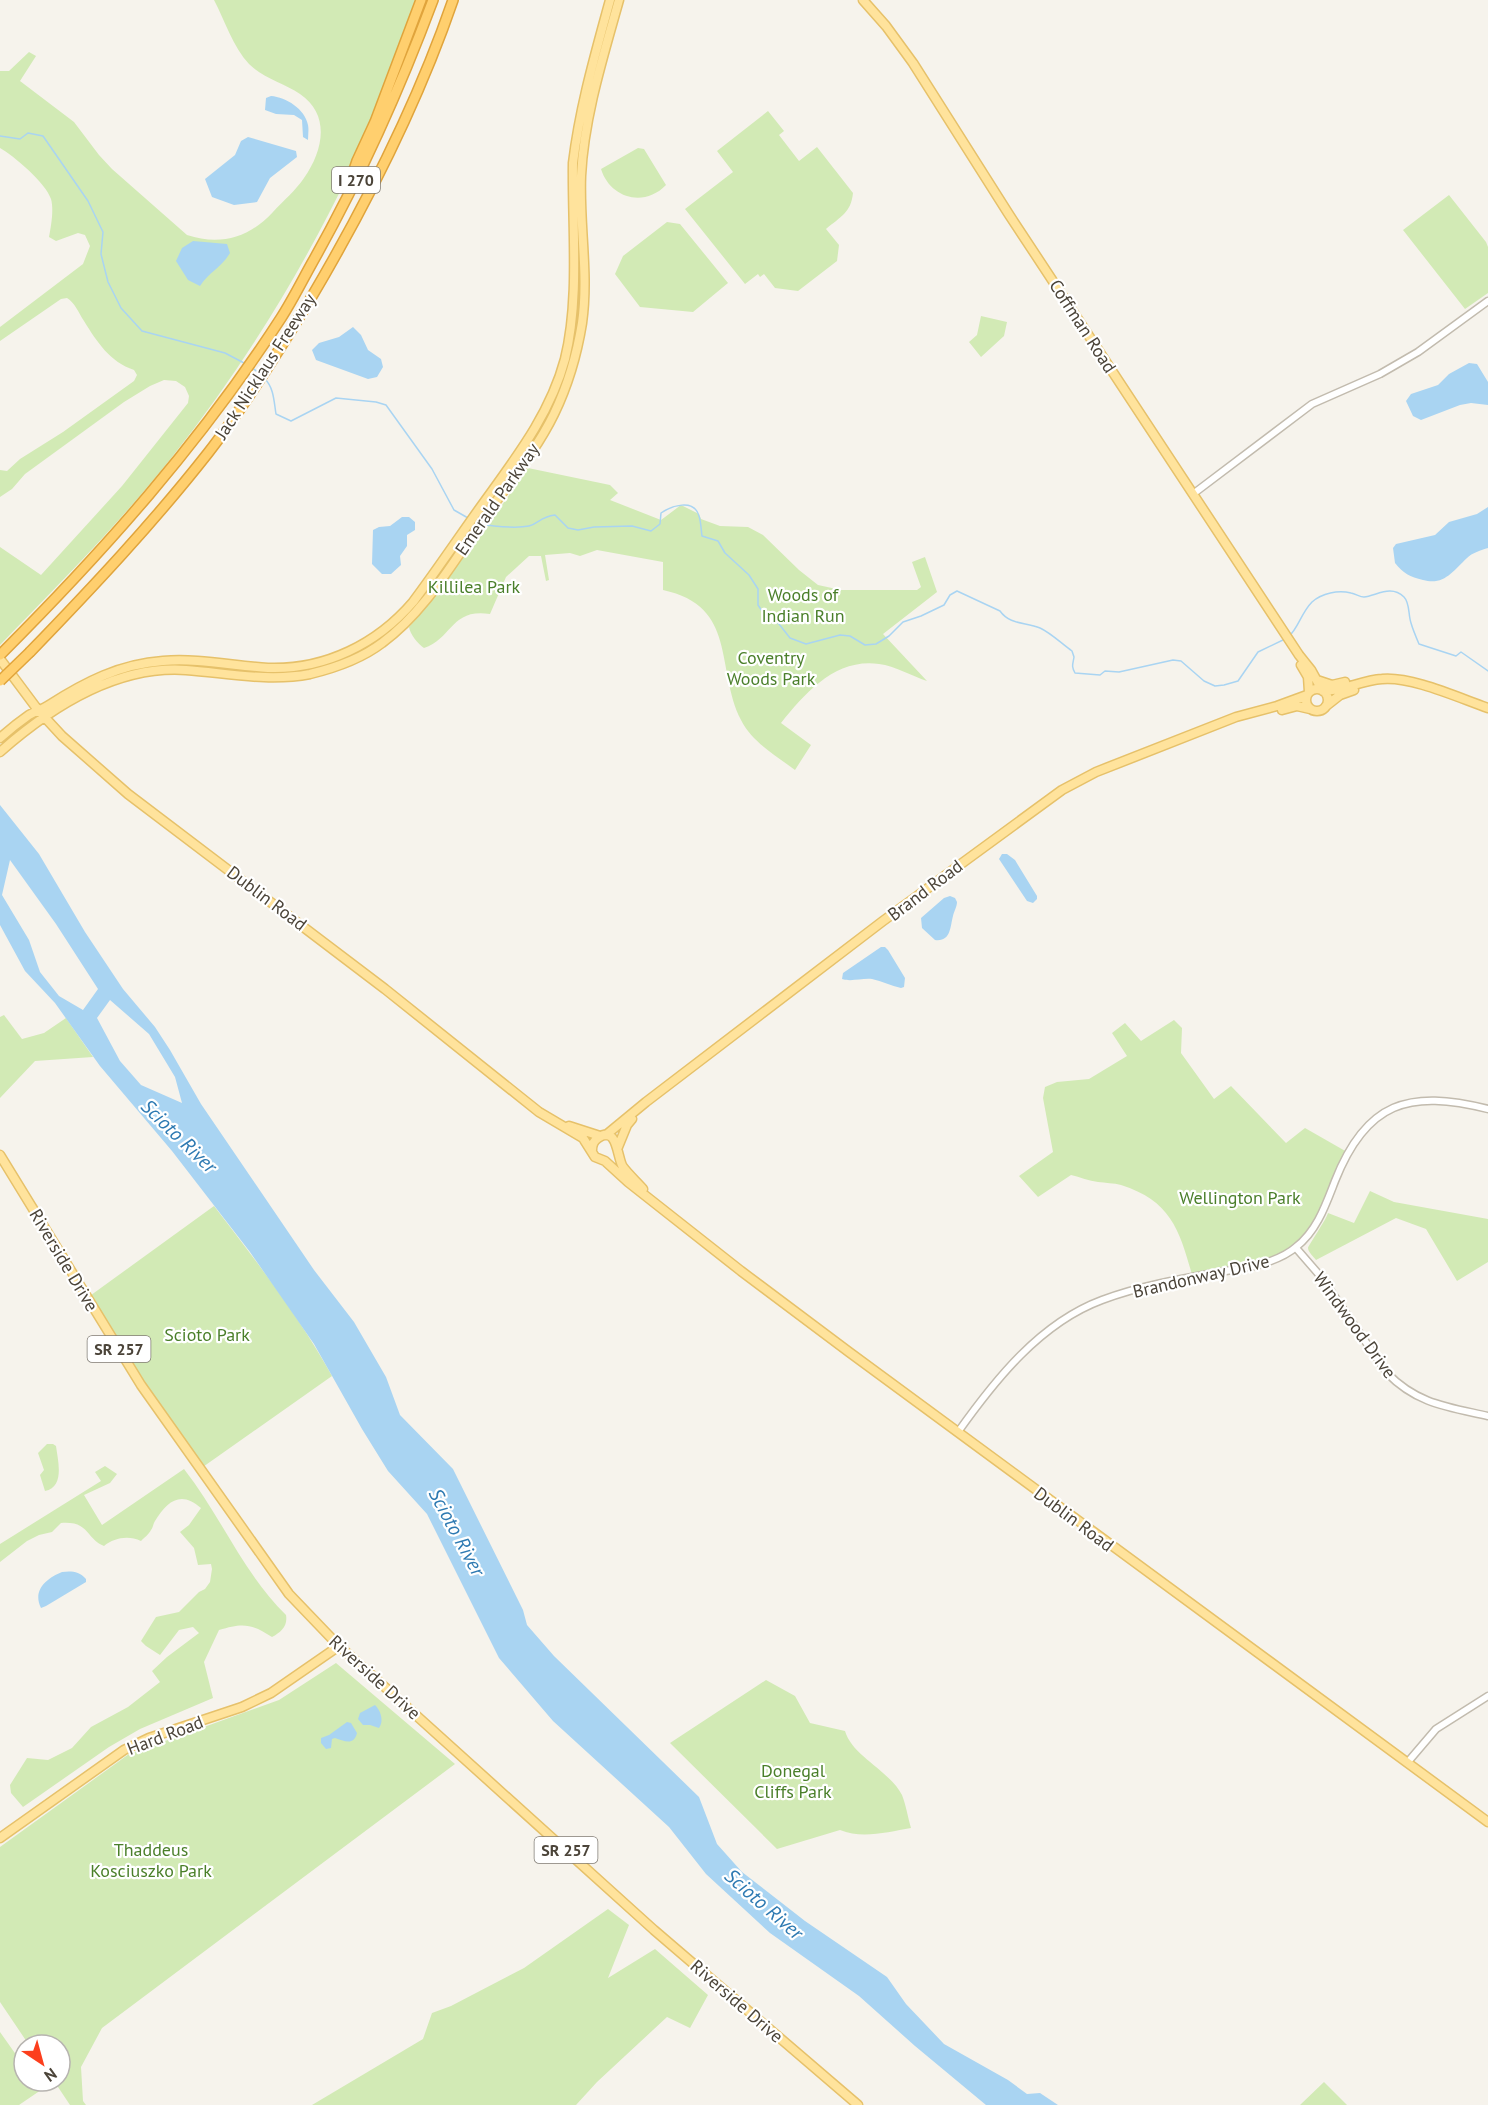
<svg xmlns="http://www.w3.org/2000/svg" width="1488" height="2105" viewBox="0 0 1488 2105" font-family="'PT Sans',sans-serif">
	<rect width="100%" height="100%" fill="#f6f3ec"/>
	<path fill="#d2eab5" d="M214,0H418C397,58 376,117 349,173C301,273 241,370 172,457C119,524 59,584 0,645V547L41,575L122,486L188,403L189,396L185,387L176,381L164,380L150,386L124,402L25,474L12,489L0,497V470L7,471L20,459L63,432L134,381L137,375L134,370C110,362 97,342 84,321C78,312 75,303 67,298L61,299L0,341V327L83,264L90,246L85,235L78,233L56,241L49,237C51,226 54,210 51,199C46,183 14,156 0,148V71H9L29,52L36,56L20,81L74,122L99,155L112,169L187,235C220,246 249,238 273,212C283,201 296,190 304,178C323,151 331,115 300,94C284,83 263,78 249,64C233,47 225,21 214,0Z
		M768,111L784,131L779,135L799,161L817,147L853,193C851,213 840,217 826,229L839,245L837,261L798,291L775,288L764,274L760,277L758,274L745,284L685,209L733,172L717,151Z
		M638,148L644,149L666,185C644,208 610,198 601,169Z
		M1449,195L1486,242L1488,247V293L1465,309L1403,230Z
		M667,222L680,224L728,283L693,312L640,307L615,274L623,256Z
		M981,316L1007,322L1004,336L981,357L969,342L977,335Z
		M528,468L610,485L618,493L610,500L661,520L681,505L699,514L701,519L720,526L748,527L763,535L799,570L818,585L841,590H917L921,587L912,562L925,557L937,592L883,634L927,681C912,676 895,666 879,664C836,658 806,692 781,723L811,745L795,770C775,755 752,742 741,720C715,668 738,606 663,590V562L597,550L580,556L570,553L545,555L549,580L546,581L541,556H529L506,577L490,614C451,608 453,638 424,648C418,644 410,634 409,627L481,535Z
		M4,1015L22,1039L44,1033L66,1018L93,1057L35,1061L0,1098V1017Z
		M1174,1020L1182,1028L1181,1053L1214,1099L1231,1086L1286,1143L1305,1128L1347,1152L1327,1202L1299,1244L1274,1260L1193,1278C1180,1232 1172,1201 1121,1185C1114,1183 1105,1183 1098,1182C1089,1181 1080,1177 1071,1175L1038,1197L1019,1176L1053,1152L1043,1098L1045,1087L1057,1082L1089,1079L1127,1056L1112,1033L1125,1023L1141,1041Z
		M1370,1191L1394,1202L1488,1219V1262L1457,1281L1426,1229L1396,1218L1316,1260C1314,1257 1308,1252 1308,1248C1308,1246 1326,1220 1328,1213L1354,1223Z
		M214,1206C256,1261 299,1316 332,1376L200,1469L87,1298Z
		M47,1444H53L56,1446C58,1461 65,1487 45,1491L40,1475L44,1470L38,1453Z
		M105,1466L117,1474L110,1483L84,1495L102,1525L184,1469C221,1516 243,1573 286,1615C288,1626 281,1632 272,1637C251,1623 242,1623 219,1630L204,1662L213,1698L140,1729L109,1747L23,1807L11,1793L10,1785L27,1758L48,1760L72,1748L91,1727L128,1707L160,1682L152,1671L167,1657L199,1633L193,1627L179,1630L160,1655L146,1646L141,1641L156,1617L179,1612L199,1592L205,1589L210,1582L212,1569L211,1564L198,1565L194,1548L180,1532L189,1525L201,1508C181,1490 167,1501 155,1521C153,1524 153,1528 151,1530C149,1534 144,1538 141,1541C128,1535 114,1538 104,1546C85,1538 90,1521 61,1523L52,1532L39,1535L27,1541L0,1562V1544L101,1481L95,1472Z
		M336,1663L455,1764L102,2028L81,2067L83,2101L86,2105H70L54,2081H60V2045H29L0,2002V1847L129,1754L279,1700Z
		M766,1680L795,1696L810,1723L845,1731C852,1756 889,1770 902,1795C906,1805 908,1818 911,1828C888,1832 862,1839 840,1830L777,1849L670,1743Z
		M608,1909L629,1925L608,1978L655,1949L708,1995L690,2028L667,2017L597,2082L576,2105H312L423,2039L432,2013L451,2006L524,1968Z
		M0,2032L24,2066V2081H34L41,2090L19,2105H0Z
		M1324,2082L1347,2105H1300Z"/>
	<path fill="#a9d4f2" fill-rule="evenodd" d="M271,96C286,97 305,109 308,125C309,130 308,135 308,140L303,137L302,120L294,115L276,114L265,110L266,98Z
		M248,137L296,151L297,157L270,178L257,202L234,205L212,197L205,179L235,155L241,141Z
		M193,241L227,244L230,253C221,268 209,272 200,286L188,280L176,261L182,248Z
		M353,327L361,335L368,350L381,359L383,367L377,377L368,379L316,360L312,350L319,343L339,337Z
		M1469,363L1477,364L1488,382V405L1471,403L1460,405L1421,420L1413,416L1406,401L1411,394L1438,385L1449,374Z
		M1488,507V548C1481,550 1472,553 1467,558C1453,571 1444,586 1423,580C1410,577 1403,573 1395,563L1393,548L1396,544L1435,535L1449,522L1477,514Z
		M402,517H409L415,522V530L407,535V546L400,556L401,565L391,574H382L372,564L373,530L379,527L390,526Z
		M0,805L39,854L85,932L123,989L155,1027L170,1050L201,1104L314,1270L354,1322L386,1377L400,1415L453,1469L523,1610L527,1625L554,1656L699,1797L717,1844L742,1872L805,1921L887,1977L906,2004L944,2044L1008,2080L1027,2094L1040,2093L1058,2105H986L915,2046L859,1996L770,1933L706,1874L669,1827L553,1721L499,1658L427,1514L388,1471L362,1429L314,1344L250,1252L172,1151L100,1066L55,1003L25,971L0,925ZM10,860L56,924L98,989L83,1010L59,996L40,972L29,940L2,895ZM110,1000L149,1034L175,1077L182,1103L141,1085L120,1061L97,1018Z
		M1002,854H1007L1015,860L1037,896V899L1033,903L1027,901L999,859Z
		M950,896L955,898L957,902C957,907 954,911 953,916C950,927 951,942 935,940L922,928L921,918L944,898Z
		M881,947H885L888,950L905,978L904,987L901,988C891,986 882,981 872,979C862,978 851,982 842,979L843,973Z
		M62,1572C71,1571 79,1571 86,1579V1582L46,1606L41,1608C32,1590 47,1578 62,1572Z
		M375,1705C381,1711 384,1721 379,1728L370,1725H363L358,1719L360,1713Z
		M347,1722L351,1723L357,1733C354,1746 344,1741 335,1738L332,1739L331,1748L326,1749L321,1743V1738L329,1735Z"/>
	<g fill="none" stroke-linecap="round" stroke-linejoin="round">
		<path stroke="#a9d4f2" stroke-width="1.5" d="M0,136L20,139L28,133L43,136L88,201L103,232L101,254L108,282L121,308L142,331L225,353L244,363
			M251,367L259,373
			M265,379C274,388 274,402 276,414L291,421L336,398L376,402L386,405L432,469L454,510L468,518
			M484,525C498,526 514,529 529,526C538,524 540,517 555,515L568,528L578,530L594,527L632,526L651,531L660,524L661,513C671,506 694,498 699,516C701,522 701,529 702,536L718,541L725,553L749,575L758,589V605L762,611L779,624L790,638L806,644L840,635L850,636L865,645L876,644L889,636L903,622L921,616L944,605L950,595L957,591L1000,611C1010,625 1025,622 1040,628C1051,633 1062,644 1072,651L1074,657C1073,664 1071,666 1075,673L1100,675L1105,671L1119,672L1173,660L1181,661L1204,681L1215,686L1224,685L1238,681L1258,652L1285,639
			M1289,636C1298,629 1301,613 1312,602C1322,593 1338,590 1351,593C1356,594 1360,597 1364,597C1376,596 1391,584 1404,597C1410,603 1408,614 1411,623C1413,630 1416,637 1419,644L1456,656L1461,652L1488,671"/>
		<g stroke="#c2bbae" stroke-width="9">
			<path id="minor" d="M1193,494L1312,404L1380,374L1418,352L1488,301
				M1296,1248L1322,1278L1387,1373C1417,1404 1448,1407 1488,1416
				M958,1432C995,1380 1040,1323 1102,1300C1152,1281 1208,1275 1259,1265C1272,1261 1286,1256 1296,1247C1317,1231 1326,1204 1335,1181C1366,1102 1409,1089 1488,1109
				M1407,1763L1436,1729L1488,1696"/>
		</g>
		<g stroke="#e6c16a" stroke-width="11">
			<path id="major" d="M863,0L886,26L913,63L1008,213L1299,655L1311,670L1322,690
				M0,659L38,710L62,736L128,794L385,989L539,1112L583,1138L595,1157L605,1161L628,1182L741,1271L849,1352L1488,1822
				M1301,665L1308,677L1309,692
				M1317,680L1332,685L1345,682
				M1306 700a11 11 0 1 1 22 0a11 11 0 1 1-22 0Z
				M1323,691C1343,691 1362,680 1382,679C1411,676 1459,698 1488,708
				M1326,706L1340,695L1354,690
				M1282,710L1297,706L1310,709
				M0,738C9,730 19,722 29,715C36,711 43,709 49,705C85,682 120,664 163,661C198,658 234,666 268,668C325,670 377,644 413,602C437,570 459,537 482,505C515,459 550,415 565,359C580,298 572,226 573,163C580,106 595,55 610,0
				M0,752C51,707 116,665 186,670C227,673 269,682 310,674C335,668 361,659 382,643C426,611 454,560 485,517C508,484 536,451 554,414C568,385 577,354 582,323C589,274 579,225 581,176C584,117 603,57 619,0
				M569,1126L600,1136
				M606,1135L646,1102L883,921L1062,790L1096,772L1236,717L1277,706L1307,695
				M618,1147L627,1125L632,1119
				M592,1150C592,1145 593,1141 598,1138C618,1124 617,1159 623,1167C629,1175 637,1182 643,1189
				M0,1155L141,1385L289,1594L336,1643L654,1930L858,2105
				M0,1838L124,1750L149,1738L242,1707L271,1693L339,1646"/>
		</g>
		<g stroke="#e0a43c" stroke-width="12">
			<path id="highway" d="M349,185L357,161L375,122L421,0
				M30,652C92,588 153,523 208,453C246,404 279,351 311,298C367,203 417,105 453,0
				M0,655C104,551 201,442 281,318C292,301 302,281 312,263C360,178 399,91 433,0"/>
		</g>
		<use href="#minor" stroke="#fff" stroke-width="6"/>
		<use href="#major" stroke="#ffe39c" stroke-width="8"/>
		<use href="#highway" stroke="#ffcf6e" stroke-width="9"/>
		<g stroke="#e0a43c" stroke-width="12" stroke-linecap="butt">
			<path id="highway-bridge" d="M0,681L30,652"/>
		</g>
		<use href="#highway-bridge" stroke="#ffcf6e" stroke-width="9"/>
	</g>
	<g text-anchor="middle" dominant-baseline="central" stroke-width="4.5" stroke-linejoin="round" paint-order="stroke">
		<g fill="#fff" stroke="#817c74" stroke-width="1.5">
			<rect x="332" y="167" width="48" height="26" rx="4.5"/>
			<rect x="87.5" y="1336" width="63" height="26" rx="4.5"/>
			<rect x="534.5" y="1837" width="63" height="26" rx="4.5"/>
		</g>
		<g font-size="16" font-weight="bold" fill="#4b4439">
			<text x="356" y="180">I 270</text>
			<text x="119" y="1349">SR 257</text>
			<text x="566" y="1850">SR 257</text>
		</g>
		<g font-size="18" fill="#4b4439" stroke="#fff">
			<text transform="translate(1083 326) rotate(57)">Coffman Road</text>
			<text transform="translate(265 366) rotate(-57)">Jack Nicklaus Freeway</text>
			<text transform="translate(497 499) rotate(-55)">Emerald Parkway</text>
			<text transform="translate(925 890) rotate(-37)">Brand Road</text>
			<text transform="translate(267 898) rotate(37)">Dublin Road</text>
			<text transform="translate(64 1260) rotate(59)">Riverside Drive</text>
			<text transform="translate(1201 1276) rotate(-13)">Brandonway Drive</text>
			<text transform="translate(1355 1325) rotate(54)">Windwood Drive</text>
			<text transform="translate(1074 1519) rotate(37)">Dublin Road</text>
			<text transform="translate(375 1677) rotate(42)">Riverside Drive</text>
			<text transform="translate(165 1735) rotate(-21)">Hard Road</text>
			<text transform="translate(737 2001) rotate(41)">Riverside Drive</text>
		</g>
		<g font-size="18" fill="#4a7f2a" stroke="#fff">
			<text x="474" y="586">Killilea Park</text>
			<text x="803" y="594">Woods of<tspan x="803" dy="21">Indian Run</tspan></text>
			<text x="771" y="657">Coventry<tspan x="771" dy="21">Woods Park</tspan></text>
			<text x="1240" y="1197">Wellington Park</text>
			<text x="207" y="1334">Scioto Park</text>
			<text x="793" y="1770">Donegal<tspan x="793" dy="21">Cliffs Park</tspan></text>
			<text x="151" y="1849">Thaddeus<tspan x="151" dy="21">Kosciuszko Park</tspan></text>
		</g>
		<g font-size="20" font-style="italic" fill="#2e7ab2" stroke="#fff">
			<text transform="translate(179 1136) rotate(44)">Scioto River</text>
			<text transform="translate(457 1532) rotate(62)">Scioto River</text>
			<text transform="translate(764 1904) rotate(41)">Scioto River</text>
		</g>
	</g>
	<g transform="translate(42 2063) rotate(144)"><circle r="28" fill="#ffffff" stroke="#b7b4b0" stroke-width="1.5"/>
	<path d="M0-4.5L10 22L0 15L-10 22Z" fill="#fc3f1d"/>
	<text y="-9" font-size="16" font-weight="bold" text-anchor="middle" fill="#4b4439">N</text>
	</g>
</svg>
